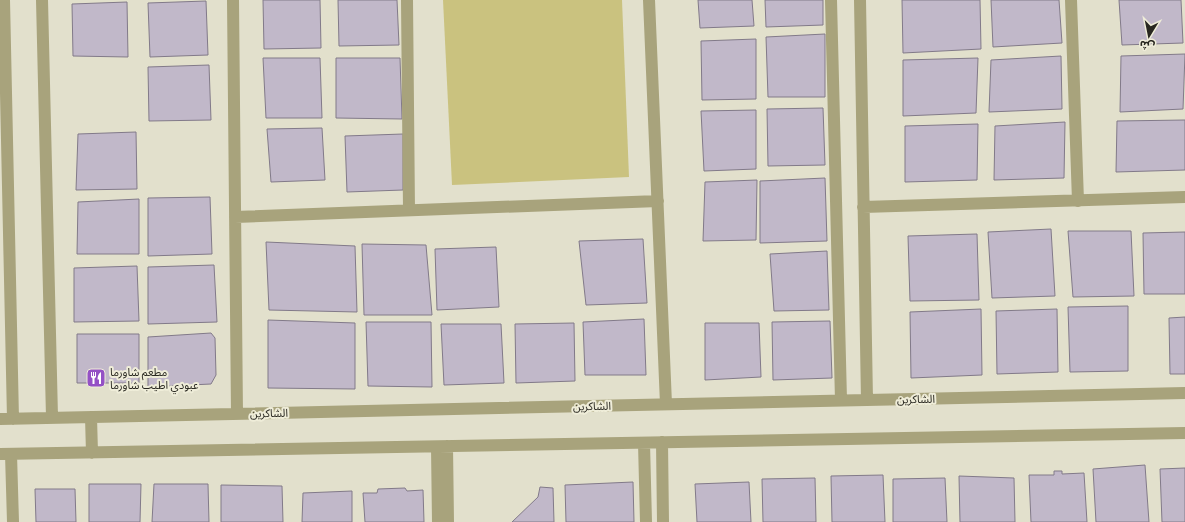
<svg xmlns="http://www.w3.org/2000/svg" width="1185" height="522" viewBox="0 0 1185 522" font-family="Ubuntu,'Noto Sans Arabic',sans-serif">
	<rect width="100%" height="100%" fill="#e2e0cc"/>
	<path fill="#cac27f" d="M443,0H622L629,177L452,185Z"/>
	<path fill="#c1b8c9" stroke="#827a89" d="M263,0H320L321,48L264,49Z
		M338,0H397L399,45L339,46Z
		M698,0H752L754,26L700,28Z
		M765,0H823V25L766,27Z
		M902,0H980L981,49L903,53Z
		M991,0H1059L1062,43L993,47Z
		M1119,0H1181L1183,43L1122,45Z
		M206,1L208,55L150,57L148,3Z
		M127,2L128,57L73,56L72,4Z
		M825,34V97H768L766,37Z
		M756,39V99L702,100L701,41Z
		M1185,54L1183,109L1120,112L1121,56Z
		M1061,56L1062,109L989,112L991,60Z
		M263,58H320L322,118H266Z
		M336,58H400L402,119L336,118Z
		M978,58L976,113L903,116V60Z
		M209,65L211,120L149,121L148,67Z
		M823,108L825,165L768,166L767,109Z
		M756,110V169L704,171L701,111Z
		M1185,120V170L1116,172L1117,121Z
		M1065,122L1064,178L994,180L995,126Z
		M978,124L977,180L905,182V126Z
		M322,128L325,180L271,182L267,129Z
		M136,132L137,189L76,190L78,134Z
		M403,134V190L347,192L345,136Z
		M825,178L827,241L760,243V181Z
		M757,180L756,240L703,241L705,182Z
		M210,197L212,254L148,256V198Z
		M139,199V254H77L78,202Z
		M1051,229L1055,296L992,298L988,232Z
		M1068,231H1131L1134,296L1073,297Z
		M1185,232V294H1144L1143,233Z
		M977,234L979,300L910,301L908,236Z
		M643,239L647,303L586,305L579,241Z
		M266,242L355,246L357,312L269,310Z
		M362,244L426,245L432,315H364Z
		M496,247L499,307L437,310L435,249Z
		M827,251L829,310L774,311L770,254Z
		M214,265L217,322L148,324V267Z
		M137,266L139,321L74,322V268Z
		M1128,306V371L1070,372L1068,307Z
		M981,309L982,375L911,378L910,312Z
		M1057,309L1058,372L997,374L996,311Z
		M1185,317V374H1170L1169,318Z
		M644,319L646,375H585L583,322Z
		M268,320L355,323V389L268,388Z
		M830,321L832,378L773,380L772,322Z
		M366,322H431L432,387L368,386Z
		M574,323L575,381L516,383L515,324Z
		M705,323H759L761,377L705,380Z
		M441,324H501L504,383L444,385Z
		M211,333L215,338L216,375L211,384L148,387V337Z
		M77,334H139V383H77Z
		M1145,465L1149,522H1096L1093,469Z
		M1185,468V522H1162L1160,469Z
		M1054,471H1062V474L1084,473L1087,522H1031L1029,475H1054Z
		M883,475L885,522H832L831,476Z
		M959,476L1014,478L1015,522H960Z
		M815,478L816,522H763L762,479Z
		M945,478L947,522H893V479Z
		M633,482L634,522H566L565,485Z
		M749,482L751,522H697L695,484Z
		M89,484H141L140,522H89Z
		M154,484H208L209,522H152Z
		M221,485L282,486L283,522H221Z
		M540,487L553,488L554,522H512L538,497Z
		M405,488L407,491L423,490L424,522H365L363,493H377L378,489Z
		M35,489H75L76,522H36Z
		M352,491V522H302L303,493Z"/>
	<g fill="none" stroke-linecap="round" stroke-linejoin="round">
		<path stroke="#a8a37c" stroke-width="12" d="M4,0L13,419
			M42,0L52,417
			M233,0L237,414
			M407,0L409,210
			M649,0L666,404
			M831,0L841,400
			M860,0L867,400
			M1071,0L1078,201
			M863,207L1185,197
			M235,217L658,201
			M91,417L92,453
			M0,419L1185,393
			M662,442L663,522
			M644,443L646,522
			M447,446L448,522
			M437,447L438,522
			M0,454L1185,433
			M11,454L13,522"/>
	</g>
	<defs>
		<g id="restaurant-square" transform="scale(1)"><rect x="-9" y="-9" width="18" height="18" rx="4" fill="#9450c5" stroke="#efedd9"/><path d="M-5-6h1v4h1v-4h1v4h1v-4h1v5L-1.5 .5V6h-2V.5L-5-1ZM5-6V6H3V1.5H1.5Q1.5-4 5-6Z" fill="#fff"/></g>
	</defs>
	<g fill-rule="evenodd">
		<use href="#restaurant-square" x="96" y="378"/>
	</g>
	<g text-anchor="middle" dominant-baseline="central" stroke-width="4" stroke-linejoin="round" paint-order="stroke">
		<g font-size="11" fill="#282720" stroke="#efedd9" text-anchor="start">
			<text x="110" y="372">مطعم شاورما<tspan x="110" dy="13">عبودي اطيب شاورما</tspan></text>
		</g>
		<g font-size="11" fill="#282720" stroke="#efedd9">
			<text transform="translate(916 399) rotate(-1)">الشاكرين</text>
			<text transform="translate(592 406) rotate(-1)">الشاكرين</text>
			<text transform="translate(269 413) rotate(-1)">الشاكرين</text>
		</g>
	</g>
	<g transform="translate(1149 36) rotate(190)" stroke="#efedd9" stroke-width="3" paint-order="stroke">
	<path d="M0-3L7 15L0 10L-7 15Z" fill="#282720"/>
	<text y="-6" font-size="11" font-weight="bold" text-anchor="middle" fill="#282720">ش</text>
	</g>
</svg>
